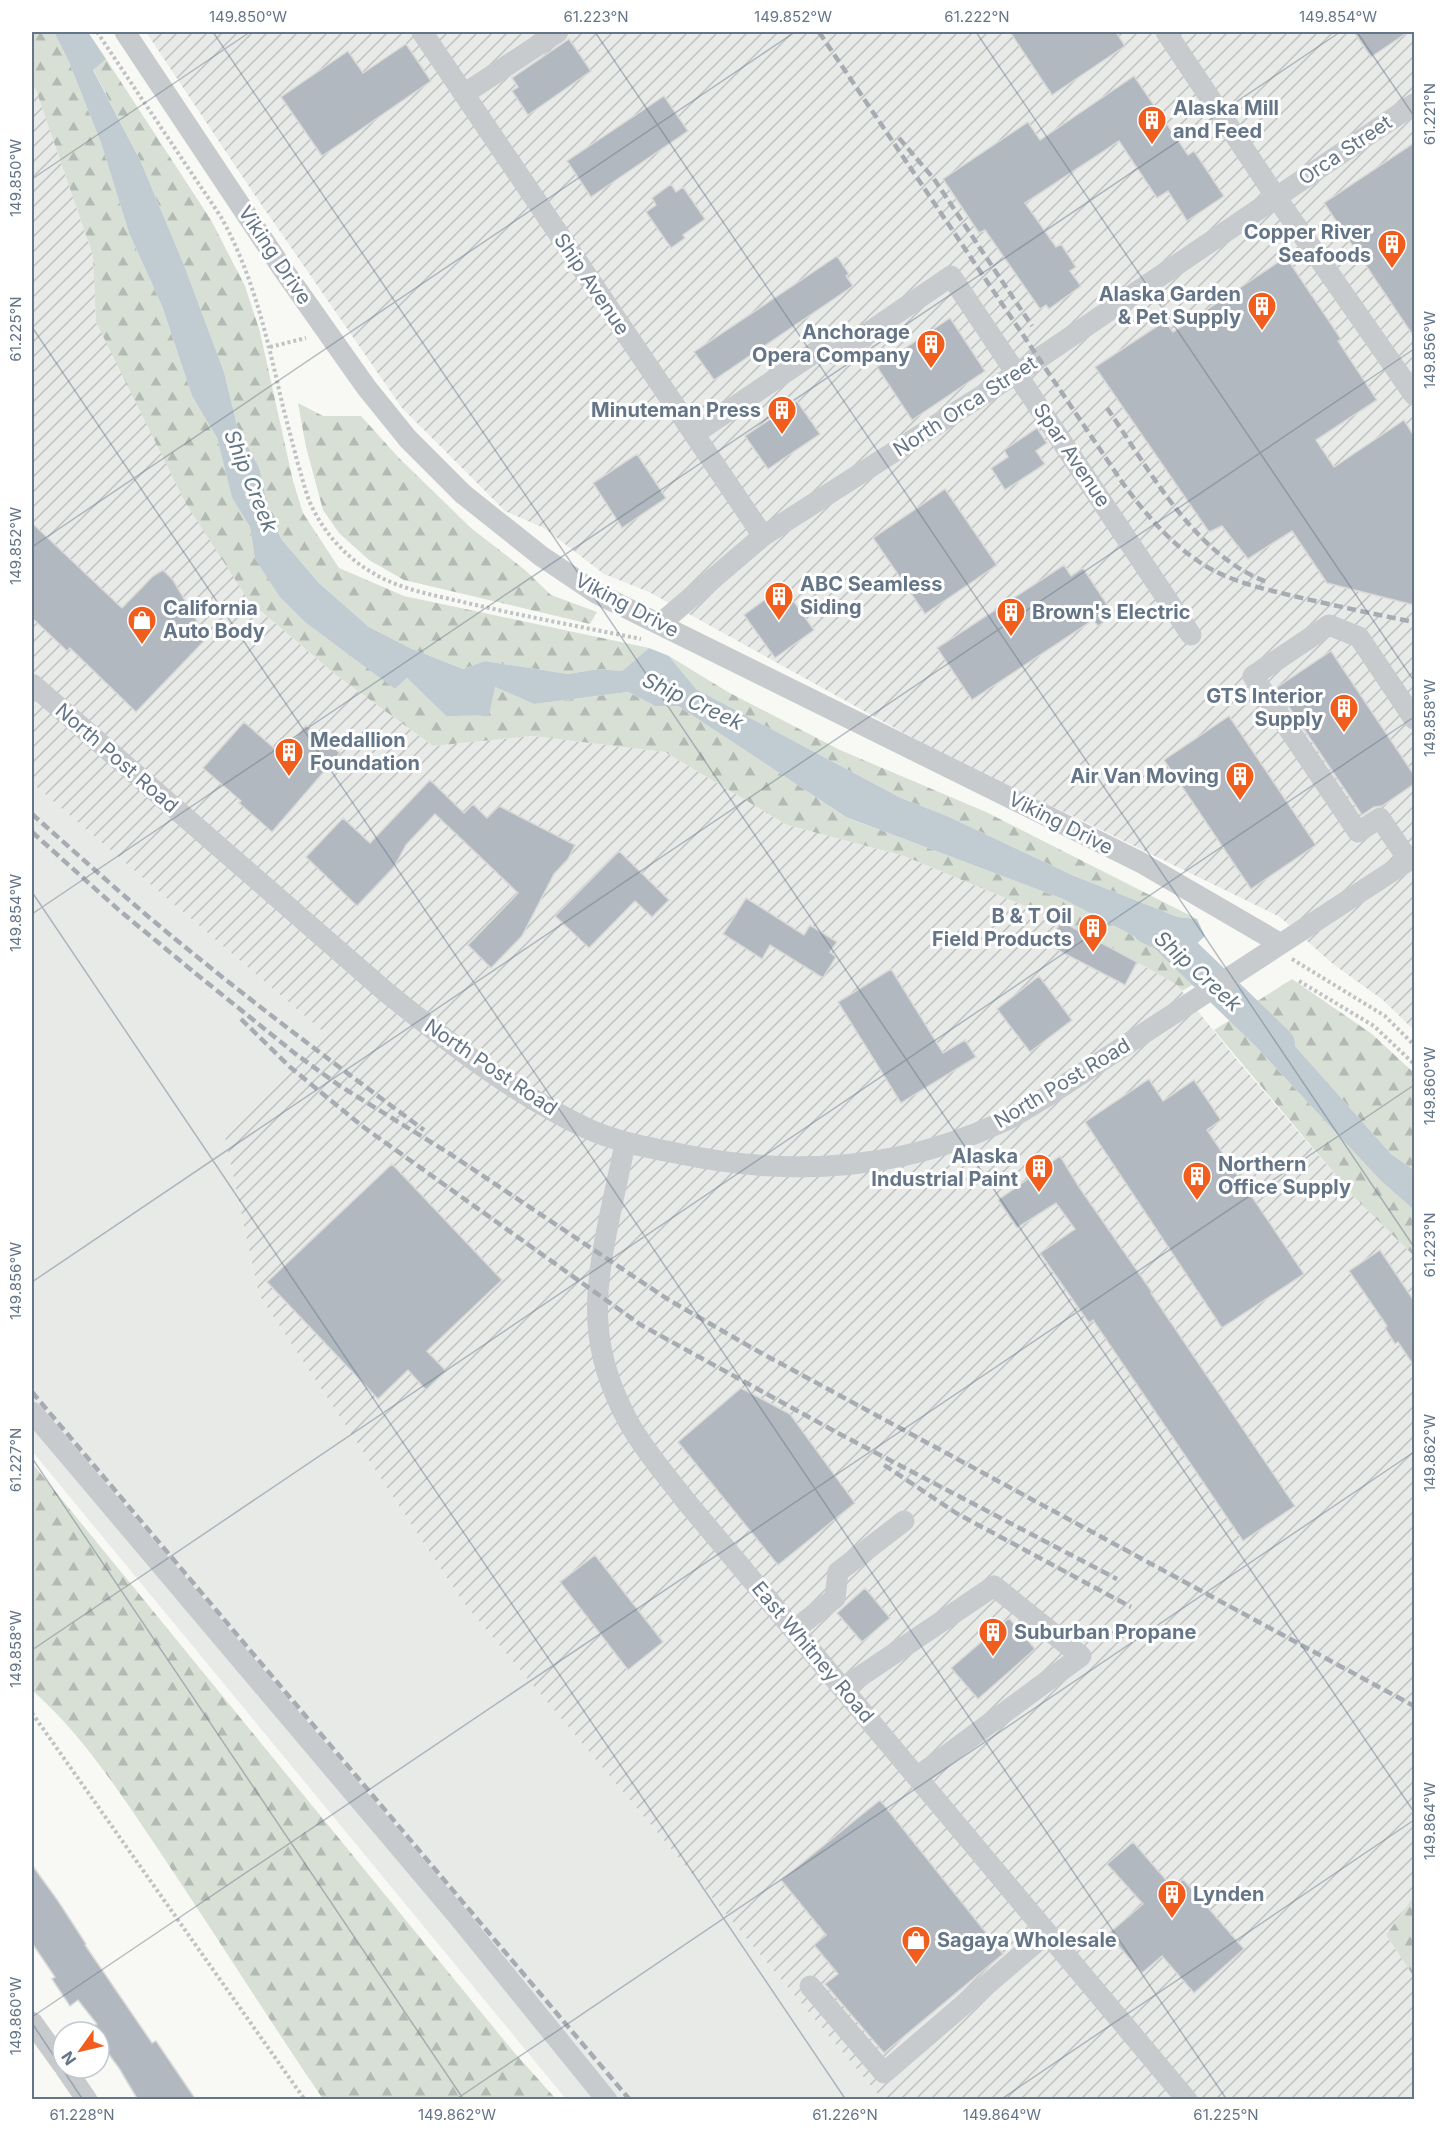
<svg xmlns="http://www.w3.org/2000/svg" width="1446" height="2131" viewBox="0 0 1446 2131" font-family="Inter,sans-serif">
	<defs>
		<pattern id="industrial-furrows" width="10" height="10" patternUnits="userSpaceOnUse" patternTransform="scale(1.5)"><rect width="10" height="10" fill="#e8eae8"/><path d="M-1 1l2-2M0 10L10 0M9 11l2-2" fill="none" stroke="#c0c2c2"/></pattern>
		<pattern id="forest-firs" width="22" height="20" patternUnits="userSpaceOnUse" patternTransform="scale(1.5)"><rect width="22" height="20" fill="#d8e0d5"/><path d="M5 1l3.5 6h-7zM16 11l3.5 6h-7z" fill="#b3bab3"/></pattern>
	</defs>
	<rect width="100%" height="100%" fill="#f8f8f4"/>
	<path fill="#e8eae8" d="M32,783L326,1034L225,1137L259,1295L463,1602L882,2099H566L32,1451Z"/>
	<path fill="url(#industrial-furrows)" d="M146,32H1414V1030L1383,1000L1333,964L1280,917L1075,817L969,769L649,592L604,574L544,528L505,511L402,408L252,191Z
		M32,85L36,90L93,256L96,322L249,601L336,675L433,746L532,736L665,752L787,825L904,856L1061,921L1137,962L1177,985L1237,1060L1354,1197L1414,1256V1896L1386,1935L1414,1977V2099H882L463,1602L259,1295L225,1137L326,1034L32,783Z"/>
	<path fill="url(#forest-firs)" d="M32,32H54L69,62L101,143L129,233L162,306L192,396L217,438L232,498L250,527L255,559L362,663L395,689L407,678L446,716L495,687L534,704L628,692L655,706H678L846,817L1063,899L1170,955L1194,984L1182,991L1177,985L1137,962L1061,921L904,856L787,825L665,752L532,736L433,746L336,675L249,601L185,502L96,322L93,256L36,90L32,85Z
		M106,59L211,220L245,286L260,332L293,481L303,513L339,568L404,596L649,648L622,671L598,669L568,674L485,661L463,669L410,648L369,627L319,583L282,540L271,519L259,467L238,429L224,372L184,265L141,162L93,69Z
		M298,403L323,416H361L399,458L471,528L525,570L551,595L597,612L590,624L404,580L369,560L339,533L323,510L306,447Z
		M669,656L728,692L840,750L986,812L1197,919L1178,917L1072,875L947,816L901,798L696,689Z
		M1292,979L1372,1034L1414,1073V1170L1391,1154L1256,1002Z
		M1235,1017L1260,1051L1380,1180L1414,1210V1256L1354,1197L1214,1030Z
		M32,1463L512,2050L556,2099H323C267,2017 214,1932 158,1849C120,1793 83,1735 32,1690Z
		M1414,1896V1977L1386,1935Z"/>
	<path fill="#c1ccd2" d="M54,32H88L106,59L93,70L141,162L184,265L224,372L238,429L259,467L271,519L282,540L319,583L369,627L410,648L463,669L485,661L568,674L598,669L622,671L649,648L669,656L696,689L901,798L947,816L1072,875L1178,917L1197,919L1205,936L1177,962L1170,955L1063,899L846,817L678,706H655L628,692L534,704L495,687L489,715L446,716L407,678L395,689L305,622L280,597L255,559L250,527L232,498L217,438L192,396L162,306L129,233L101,143L69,62Z
		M1256,1002L1391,1154L1414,1170V1210L1380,1180L1260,1051L1235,1017Z"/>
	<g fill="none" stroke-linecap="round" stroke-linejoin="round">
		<path stroke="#c1ccd2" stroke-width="34" d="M1149,927L1164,934L1278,1044"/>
	</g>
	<path fill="#b1b8bf" stroke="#d9d9d7" stroke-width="1.5" d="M1010,32H1116L1125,46L1052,95Z
		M1354,32H1408L1371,57Z
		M569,39L591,71L528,115L512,91L518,87L512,78Z
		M406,44L431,81L322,156L281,97L348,51L363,73Z
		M1134,76L1188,155L1194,151L1224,196L1187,221L1168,191L1157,198L1119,141L1025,203L1056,247L1061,244L1076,267L1070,271L1081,286L1049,309L1046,305L1040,309L985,230L979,233L943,179L1028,122L1040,140Z
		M664,96L688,131L591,197L567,161Z
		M1414,143V337L1324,203Z
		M671,184L676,192L683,187L705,219L683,235L685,238L671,248L646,212L656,205L652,198Z
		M837,256L849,274L846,276L853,286L714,380L694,352Z
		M1286,257L1341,339L1338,341L1377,400L1316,440L1334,467L1404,420L1414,436V605L1327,583L1292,531L1248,559L1222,526L1209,532L1095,367L1165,321L1173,332Z
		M950,318L985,371L912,420L877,367Z
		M797,401L820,434L768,469L745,436Z
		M1037,428L1047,443L1036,451L1045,464L1005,490L991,468L1008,457L1004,450Z
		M637,454L666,498L622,528L593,483Z
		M945,489L997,565L925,614L873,538Z
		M32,523L122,608L153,576L163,570L173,580L207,638L136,712L70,648L67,651L32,618Z
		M1064,565L1071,576L1083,568L1114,615L1098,626L1093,620L972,700L937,648Z
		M783,586L814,630L775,658L744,615Z
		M1331,651L1414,775V784L1382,806L1374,807L1362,815L1276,688Z
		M1229,716L1316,845L1251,889L1164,760Z
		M244,722L281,754L306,725L340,753L272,832L239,803L241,801L203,768Z
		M430,780L464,813L473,804L487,818L499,806L575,845L568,859L554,874L522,936L491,968L468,945L518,893L435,814L406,845L394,867L357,906L306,857L343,818L370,843Z
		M619,851L669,900L652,917L635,901L589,948L555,916Z
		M746,898L804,935L810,925L837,942L830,952L836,957L823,978L770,945L762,959L723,934Z
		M1061,921L1137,962L1125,985L1048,945Z
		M891,969L943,1053L965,1040L976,1057L901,1103L838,1002Z
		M1039,976L1072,1020L1030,1052L997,1009Z
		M1149,1079L1163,1101L1194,1080L1221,1120L1207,1130L1304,1274L1222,1328L1085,1122Z
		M1060,1156L1079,1187L1152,1292L1151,1293L1295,1506L1243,1541L1093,1320L1089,1323L1040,1253L1075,1229L1056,1203L1017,1228L998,1200Z
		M392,1164L502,1280L427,1351L446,1371L426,1390L408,1370L378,1399L267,1282Z
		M1380,1250L1414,1301V1366L1398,1342L1395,1344L1385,1328L1387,1326L1349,1271Z
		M741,1388L790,1414L855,1503L778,1565L678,1442Z
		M595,1555L663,1642L628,1670L560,1582Z
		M865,1588L890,1618L862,1642L837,1613Z
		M1009,1618L1035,1649L978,1699L951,1668Z
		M880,1800L1003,1954L884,2053L825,1984L838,1974L814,1945L826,1935L781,1880Z
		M1133,1842L1173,1888L1183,1879L1244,1949L1194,1993L1162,1956L1142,1973L1108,1934L1143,1904L1107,1864Z
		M32,1865L58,1901L86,1944L85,1945L152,2043L156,2041L196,2100H138L119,2068L99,2041V2032H93L90,2029L97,2024L78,2000L70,2006L52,1979L55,1977L32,1943Z"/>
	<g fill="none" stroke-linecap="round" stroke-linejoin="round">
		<path stroke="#c0c2c5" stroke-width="4" stroke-dasharray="3 3" stroke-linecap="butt" d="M97,32L221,217C254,276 268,342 283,407C288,426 293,445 298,464C303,480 306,496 314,511C327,536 348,559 373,573C399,589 433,595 463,602C522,616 582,627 641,639
			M270,347L306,338
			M1292,959L1385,1016L1414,1045
			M1299,981L1374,1026L1414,1064
			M32,1713L305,2100"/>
		<path stroke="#c7cbce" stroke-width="21" d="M125,32L282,268L366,387L408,439L463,494L541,556L596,593L1140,862L1281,944
			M422,32L763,536
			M1166,32L1276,197L1414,395
			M464,94L558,32
			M694,434L817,351L837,354L951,276L1191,635
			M661,623L763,536L1017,373L1414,104
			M32,684L386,992C448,1042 511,1092 584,1127C613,1141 645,1147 676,1153C787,1177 895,1172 1000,1123C1015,1117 1029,1107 1043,1099L1414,857
			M1409,861L1380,818L1358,832L1253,676L1329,625L1359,637L1414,719
			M625,1143C615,1197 594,1269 598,1323C600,1358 612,1392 629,1423C644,1450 666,1475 685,1500L1187,2100
			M32,1412L457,1915L607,2100
			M794,1630L835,1598L838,1572L904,1521
			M843,1688L994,1586L1081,1656L917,1777
			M810,1986L884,2073L1047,1933
			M32,2022L63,2065
			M65,2068L87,2100"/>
		<path stroke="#a7acb3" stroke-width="4.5" stroke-dasharray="9 4.5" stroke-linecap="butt" d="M819,32L1122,482C1144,512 1167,540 1198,561C1229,583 1270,590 1306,599C1342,607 1378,615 1414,622
			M899,138L934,179L1032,326
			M1107,408C1149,469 1194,555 1267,582
			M32,814C69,847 106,880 144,913C234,989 329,1060 424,1130
			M32,832L120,911L195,973L297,1055L340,1086L447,1152L669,1300L752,1348L1414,1706
			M241,1019L290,1067L362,1126L641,1325L836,1432L1117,1579
			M32,1392L630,2100
			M884,1465L956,1513L1131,1607"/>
	</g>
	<path fill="none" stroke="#647588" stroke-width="1.5" stroke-opacity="0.45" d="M213,32L1414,1812M595,32L1414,1247M976,32L1414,681M1357,32L1414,116M32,179L250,32M32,327L1227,2100M32,547L795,32M32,892L846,2100M32,914L1340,32M32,1282L1414,349M32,1458L464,2100M32,1650L1414,717M32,2017L1414,1085M32,2023L83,2100M455,2100L1414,1452M1000,2100L1414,1820"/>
	<defs>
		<g id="building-pin" transform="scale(1.5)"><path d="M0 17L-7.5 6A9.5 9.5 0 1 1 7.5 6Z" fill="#f15d1c" stroke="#fff"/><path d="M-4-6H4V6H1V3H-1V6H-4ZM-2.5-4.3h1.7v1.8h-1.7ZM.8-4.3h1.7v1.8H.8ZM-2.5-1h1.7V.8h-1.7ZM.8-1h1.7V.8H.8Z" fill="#fff"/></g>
		<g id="shop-pin" transform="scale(1.5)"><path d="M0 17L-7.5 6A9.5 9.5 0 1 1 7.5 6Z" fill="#f15d1c" stroke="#fff"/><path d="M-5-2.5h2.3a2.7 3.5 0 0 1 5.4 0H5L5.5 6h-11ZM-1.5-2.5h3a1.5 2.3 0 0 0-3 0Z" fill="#fff"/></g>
	</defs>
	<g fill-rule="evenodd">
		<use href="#building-pin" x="1152" y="120"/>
		<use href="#building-pin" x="1392" y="244"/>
		<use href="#building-pin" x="1262" y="306"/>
		<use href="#building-pin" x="931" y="344"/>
		<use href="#building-pin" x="782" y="410"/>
		<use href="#building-pin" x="779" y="596"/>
		<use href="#building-pin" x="1011" y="612"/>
		<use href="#shop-pin" x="142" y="620"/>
		<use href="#building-pin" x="1344" y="708"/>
		<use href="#building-pin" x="289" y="752"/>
		<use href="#building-pin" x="1240" y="776"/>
		<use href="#building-pin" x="1093" y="928"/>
		<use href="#building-pin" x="1039" y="1168"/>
		<use href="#building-pin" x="1197" y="1176"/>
		<use href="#building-pin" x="993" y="1632"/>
		<use href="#building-pin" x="1172" y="1894"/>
		<use href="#shop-pin" x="916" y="1940"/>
	</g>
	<g text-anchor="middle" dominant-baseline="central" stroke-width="6" stroke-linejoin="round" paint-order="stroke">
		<g font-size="20" font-weight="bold" fill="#647588" stroke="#fff" text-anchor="start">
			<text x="1173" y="108">Alaska Mill<tspan x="1173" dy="23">and Feed</tspan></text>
			<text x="1371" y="232" text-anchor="end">Copper River<tspan x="1371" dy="23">Seafoods</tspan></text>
			<text x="1241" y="294" text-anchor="end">Alaska Garden<tspan x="1241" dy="23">&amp; Pet Supply</tspan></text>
			<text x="910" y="332" text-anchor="end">Anchorage<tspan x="910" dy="23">Opera Company</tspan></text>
			<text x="761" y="410" text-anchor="end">Minuteman Press</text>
			<text x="800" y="584">ABC Seamless<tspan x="800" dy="23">Siding</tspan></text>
			<text x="163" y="608">California<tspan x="163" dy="23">Auto Body</tspan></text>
			<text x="1032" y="612">Brown's Electric</text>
			<text x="1323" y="696" text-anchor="end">GTS Interior<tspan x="1323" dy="23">Supply</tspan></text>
			<text x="310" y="740">Medallion<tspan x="310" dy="23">Foundation</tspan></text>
			<text x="1219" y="776" text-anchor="end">Air Van Moving</text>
			<text x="1072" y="916" text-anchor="end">B &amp; T Oil<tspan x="1072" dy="23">Field Products</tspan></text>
			<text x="1018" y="1156" text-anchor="end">Alaska<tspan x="1018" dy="23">Industrial Paint</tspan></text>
			<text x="1218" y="1164">Northern<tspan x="1218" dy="23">Office Supply</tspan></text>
			<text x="1014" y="1632">Suburban Propane</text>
			<text x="1193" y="1894">Lynden</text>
			<text x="937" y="1940">Sagaya Wholesale</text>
		</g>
		<g font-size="20" fill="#647588" stroke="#fff">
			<text transform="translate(1345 150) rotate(-34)">Orca Street</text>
			<text transform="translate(275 255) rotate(56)">Viking Drive</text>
			<text transform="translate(592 284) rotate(56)">Ship Avenue</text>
			<text transform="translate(965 406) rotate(-33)">North Orca Street</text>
			<text transform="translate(1072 455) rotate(56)">Spar Avenue</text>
			<text transform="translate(627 605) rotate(28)">Viking Drive</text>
			<text transform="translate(117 758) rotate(41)">North Post Road</text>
			<text transform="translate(1061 823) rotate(27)">Viking Drive</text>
			<text transform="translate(491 1067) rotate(34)">North Post Road</text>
			<text transform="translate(1062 1083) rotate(-31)">North Post Road</text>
			<text transform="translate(813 1652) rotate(50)">East Whitney Road</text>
		</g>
		<g font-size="21" font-style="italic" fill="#607783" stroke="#fff">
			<text transform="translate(251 481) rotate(68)">Ship Creek</text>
			<text transform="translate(693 701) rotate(25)">Ship Creek</text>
			<text transform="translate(1198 971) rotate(42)">Ship Creek</text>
		</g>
	</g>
	<rect width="1446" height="2131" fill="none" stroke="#ffffff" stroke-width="66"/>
	<g transform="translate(81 2050) rotate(236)"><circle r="28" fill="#ffffff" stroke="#c1c8cf" stroke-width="1.5"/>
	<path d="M0-4.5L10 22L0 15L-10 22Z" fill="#f15d1c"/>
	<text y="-9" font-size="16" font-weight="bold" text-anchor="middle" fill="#647588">N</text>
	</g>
	<rect x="33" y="33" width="1380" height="2065" fill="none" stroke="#647588" stroke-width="2"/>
	<g font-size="15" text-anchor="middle" fill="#647588">
		<text x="248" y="22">149.850°W</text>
		<text x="596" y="22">61.223°N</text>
		<text x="793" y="22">149.852°W</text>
		<text x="977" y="22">61.222°N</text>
		<text x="1338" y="22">149.854°W</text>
		<text transform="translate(1430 114) rotate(-90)" y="5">61.221°N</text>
		<text transform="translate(16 178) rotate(-90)" y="5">149.850°W</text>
		<text transform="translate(16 329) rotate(-90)" y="5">61.225°N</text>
		<text transform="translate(1430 350) rotate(-90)" y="5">149.856°W</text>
		<text transform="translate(16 546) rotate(-90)" y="5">149.852°W</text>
		<text transform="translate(1430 718) rotate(-90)" y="5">149.858°W</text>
		<text transform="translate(16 913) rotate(-90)" y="5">149.854°W</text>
		<text transform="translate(1430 1086) rotate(-90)" y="5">149.860°W</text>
		<text transform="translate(1430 1245) rotate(-90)" y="5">61.223°N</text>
		<text transform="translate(16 1281) rotate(-90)" y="5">149.856°W</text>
		<text transform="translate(1430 1453) rotate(-90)" y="5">149.862°W</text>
		<text transform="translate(16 1460) rotate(-90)" y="5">61.227°N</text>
		<text transform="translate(16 1649) rotate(-90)" y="5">149.858°W</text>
		<text transform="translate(1430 1821) rotate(-90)" y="5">149.864°W</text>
		<text transform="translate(16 2016) rotate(-90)" y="5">149.860°W</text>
		<text x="82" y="2120">61.228°N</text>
		<text x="457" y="2120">149.862°W</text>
		<text x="845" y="2120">61.226°N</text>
		<text x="1002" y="2120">149.864°W</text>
		<text x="1226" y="2120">61.225°N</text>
	</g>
</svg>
